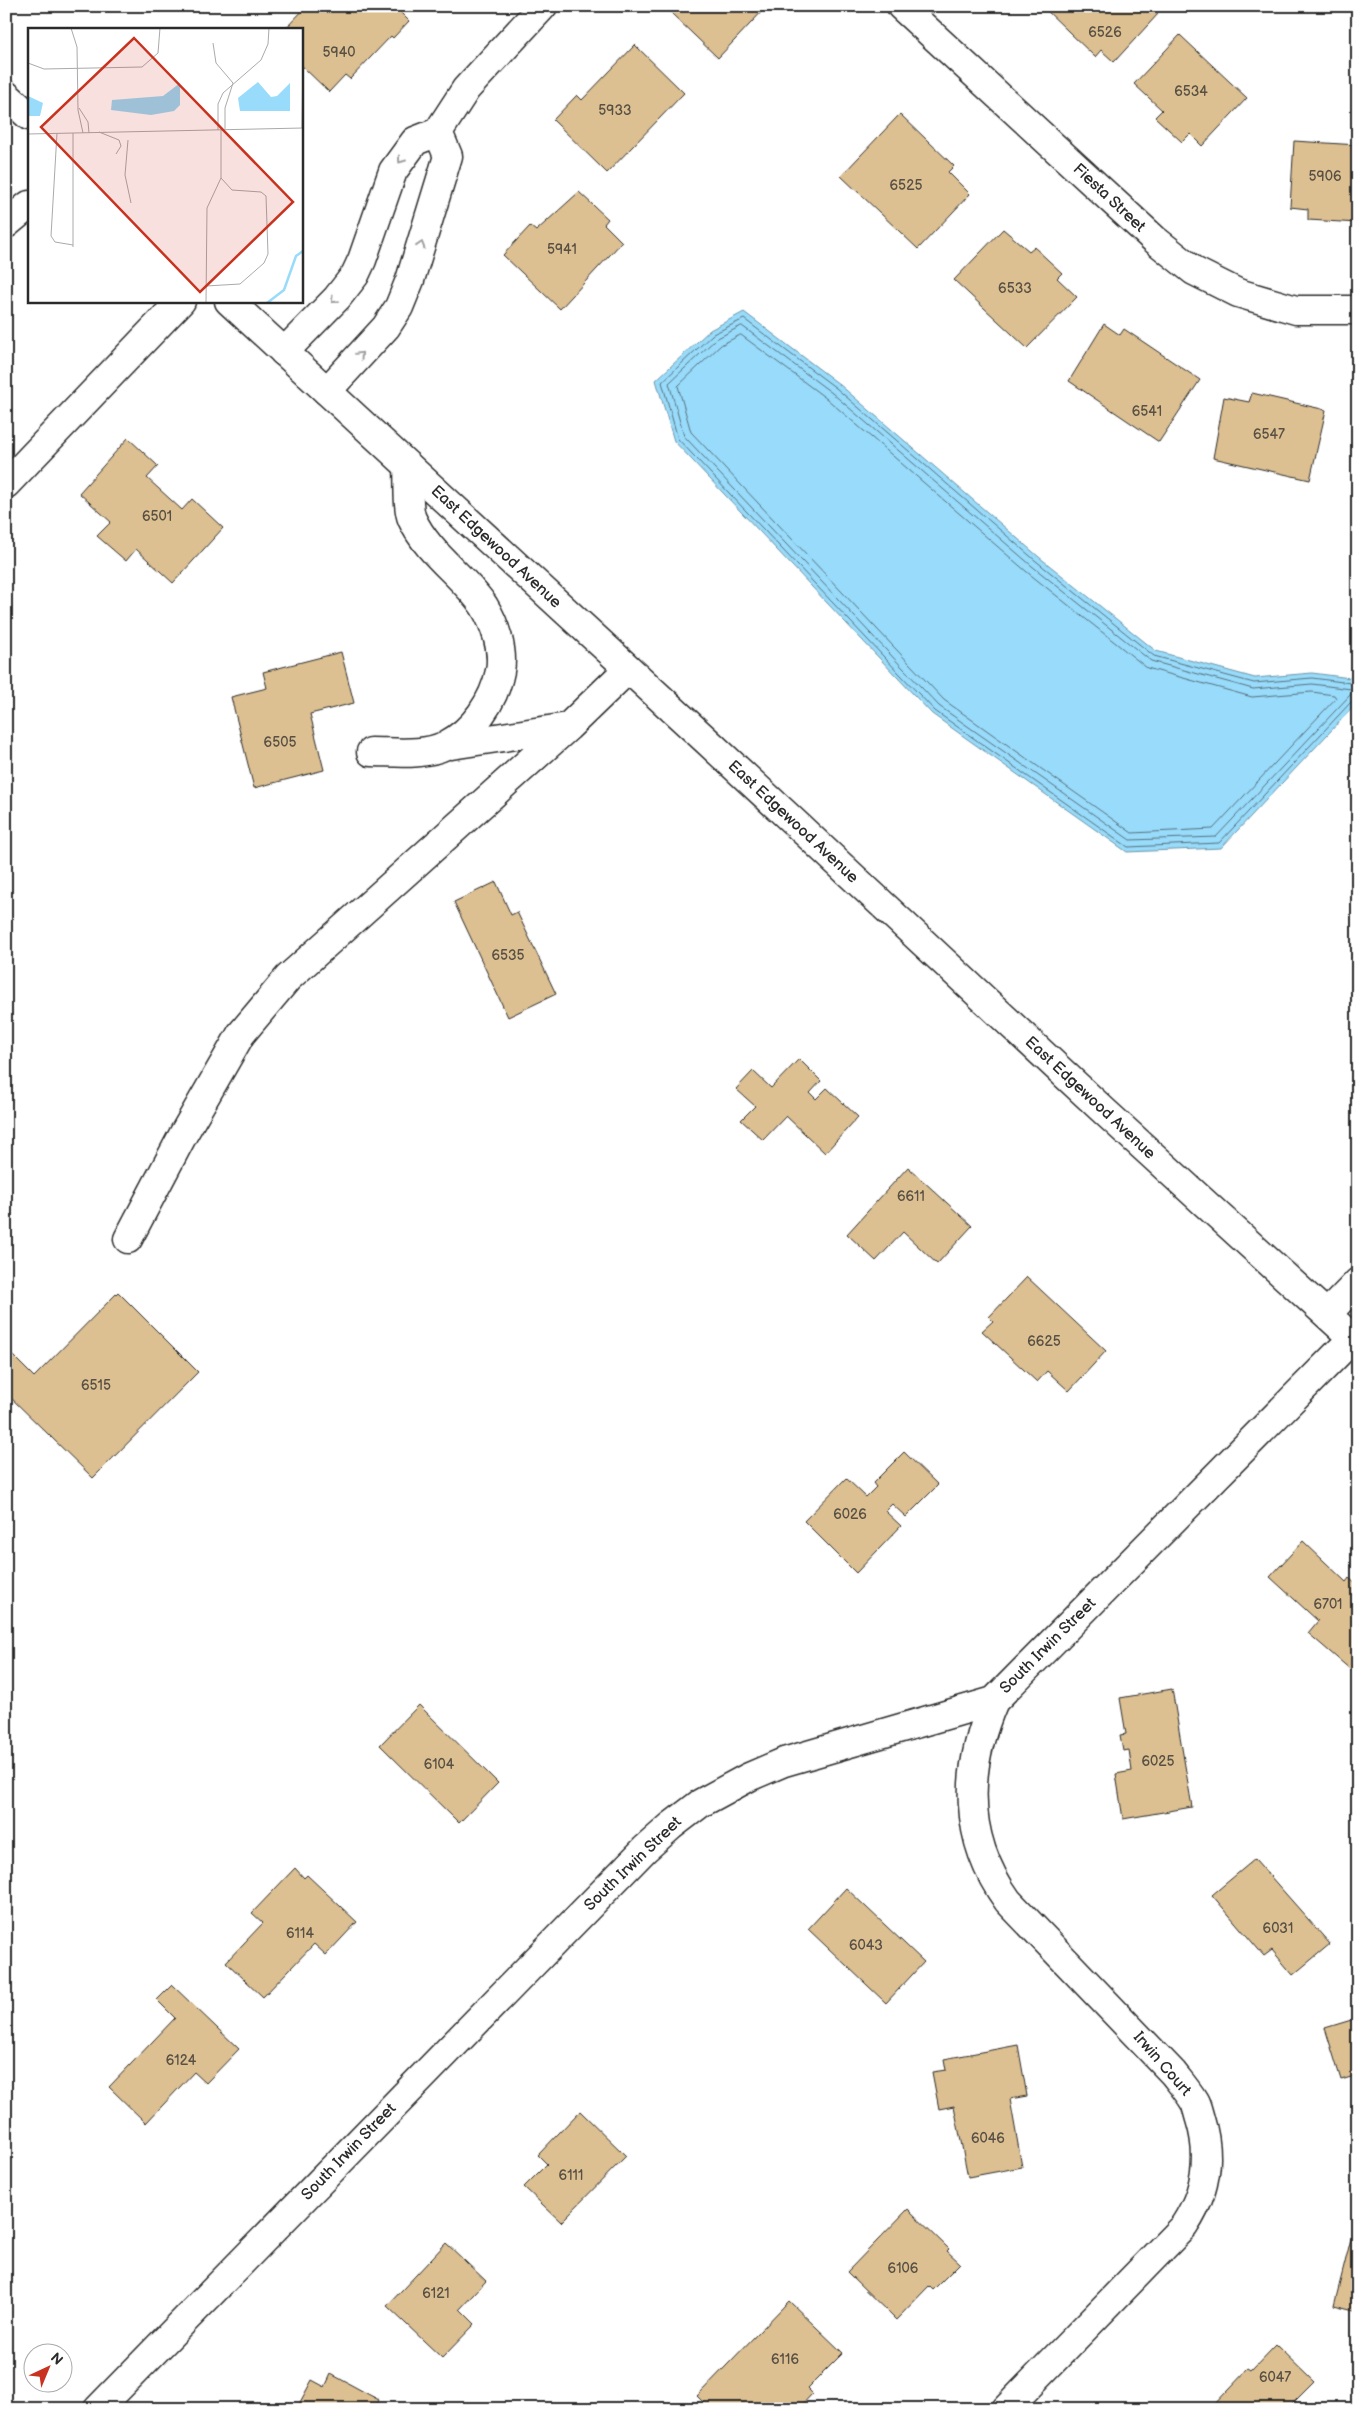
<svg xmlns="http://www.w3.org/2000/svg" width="1364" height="2415" viewBox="0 0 1364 2415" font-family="'Balsamiq Sans',sans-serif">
	<rect width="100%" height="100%" fill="#fff"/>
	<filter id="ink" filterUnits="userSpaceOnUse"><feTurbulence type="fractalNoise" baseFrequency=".02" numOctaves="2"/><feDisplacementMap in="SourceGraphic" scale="10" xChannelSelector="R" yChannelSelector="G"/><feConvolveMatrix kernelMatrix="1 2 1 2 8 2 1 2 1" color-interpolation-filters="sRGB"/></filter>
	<g filter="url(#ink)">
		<path fill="#98dbfa" stroke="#6c95a7" d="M744,312L839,384L1039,557L1156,651L1255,678L1312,673L1358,679V702L1221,848L1127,852L932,714L674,441L656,380L710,330Z"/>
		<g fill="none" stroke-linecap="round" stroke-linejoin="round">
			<path stroke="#57717e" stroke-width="1" d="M742,326L832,393L1032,566L1151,661L1253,689L1312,684L1351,689L1352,693L1216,837L1130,840L939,706L684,436L669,383L716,339Z
				M741,335L827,399L1027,572L1147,668L1252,697L1312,692L1334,695L1336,698L1213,829L1132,833L944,700L691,432L678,386L721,345Z
				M1358,684L1312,678L1254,683L1154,656L1036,561L836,388L744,319L713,334L662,382L678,439L935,711L1128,847L1219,843L1352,701L1358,699"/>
		</g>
		<path fill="#ddc091" stroke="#2b2b2b" d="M307,6H394L409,21L393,38L391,36L350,79L345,75L329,92L301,65V29H285Z
			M678,6H767L718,58L671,13Z
			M1042,6H1150L1158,14L1114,62L1101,50L1095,57Z
			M1180,35L1247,98L1202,146L1190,134L1182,142L1155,117L1162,110L1134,84Z
			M635,45L684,93L607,173L553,120L577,95L582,100Z
			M900,114L954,166L948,172L970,194L918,249L841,176Z
			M1294,141L1358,145V223L1308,220V209L1290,207Z
			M579,192L608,219L604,224L622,242L560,309L503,255L530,226L536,231Z
			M1003,229L1029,251L1034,247L1062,273L1057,278L1077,297L1027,348L954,280Z
			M1104,324L1120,335L1124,329L1200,380L1159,442L1069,381Z
			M1252,393L1326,410L1310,480L1213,458L1224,397L1249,402Z
			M128,438L158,466L147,478L182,510L192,499L223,528L173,583L136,549L126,561L97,536L111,522L79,493Z
			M341,652L354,703L310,714L324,770L254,788L231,697L267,688L263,672Z
			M496,882L511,915L517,912L556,994L508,1017L454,902Z
			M799,1059L821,1081L810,1093L816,1099L827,1088L858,1117L825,1153L786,1116L763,1140L741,1120L755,1106L736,1089L753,1071L771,1088Z
			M908,1167L972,1226L937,1264L903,1232L876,1261L847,1234Z
			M1027,1277L1106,1351L1069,1391L1047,1371L1037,1382L982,1331L993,1321L989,1317Z
			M118,1292L198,1372L93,1478L6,1393V1357L10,1353L34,1377Z
			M904,1452L938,1485L906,1517L892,1504L885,1511L901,1526L856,1573L804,1521L846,1478L866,1497L876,1487L873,1483Z
			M1303,1541L1346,1582L1349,1578L1358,1586V1676L1308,1633L1318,1621L1270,1577Z
			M1172,1689L1192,1807L1123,1819L1116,1774L1132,1771L1129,1750L1123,1751L1120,1735L1126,1734L1120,1698Z
			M419,1705L498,1783L459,1823L380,1745Z
			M1255,1859L1330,1944L1293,1975L1272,1950L1264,1956L1212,1895Z
			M295,1868L304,1878L307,1875L357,1922L326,1955L314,1944L263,1997L226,1962L263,1923L252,1913Z
			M846,1888L924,1962L886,2003L808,1929Z
			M172,1985L239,2049L206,2083L194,2072L146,2123L109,2087L175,2018L157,2000Z
			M1358,2018V2075L1341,2080L1325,2028Z
			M1018,2045L1027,2096L1010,2099L1022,2167L968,2177L954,2106L939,2109L932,2072L946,2070L944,2059Z
			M580,2111L626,2156L561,2222L524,2187L547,2164L538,2155Z
			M908,2209L949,2249L947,2251L960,2263L933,2290L929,2286L896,2320L847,2272Z
			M1358,2211V2312L1334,2306Z
			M446,2243L486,2281L460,2309L475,2324L442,2358L387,2306Z
			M789,2301L843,2353L807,2389L812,2394L798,2409H710L697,2396Z
			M1276,2345L1314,2382L1290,2406L1293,2409H1210L1248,2369L1251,2371Z
			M331,2374L379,2400L375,2409H303L298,2406L312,2380L325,2387Z"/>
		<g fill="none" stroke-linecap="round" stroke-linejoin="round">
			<g stroke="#2b2b2b" stroke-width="31">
				<path id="minor" d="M901,6L1154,239L1194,271L1238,293L1296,310H1358
					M6,224L29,205
					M284,352L337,298L355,275L362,260L393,171L415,141L438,132L466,89L543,6
					M327,391L386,327L399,307L410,280L448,156L438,132
					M6,484L181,301
					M451,745L568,727L628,669
					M371,752C395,752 424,756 446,745C473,731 494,702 500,671C504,650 495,624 484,606C463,575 428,554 412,519C407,507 409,480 408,466
					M128,1239L184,1133L241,1034L288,978L568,727
					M1327,1314L1358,1282
					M994,1701C964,1770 963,1839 1008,1901L1173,2073C1180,2082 1188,2091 1194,2101C1197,2106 1198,2113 1200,2119C1212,2158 1206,2193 1184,2226L1006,2409
					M98,2409L645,1849L671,1826L701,1803L749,1777L784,1762L994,1701L1353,1338"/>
			</g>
			<g stroke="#2b2b2b" stroke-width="31">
				<path id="major" d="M6,95L29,116
					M229,301L707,741L1105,1112L1358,1343"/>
			</g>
			<use href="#minor" stroke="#fff" stroke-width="28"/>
			<use href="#major" stroke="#fff" stroke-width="28"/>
		</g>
		<defs><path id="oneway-chevron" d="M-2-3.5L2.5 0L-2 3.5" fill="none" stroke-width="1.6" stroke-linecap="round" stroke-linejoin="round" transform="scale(1.25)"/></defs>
		<g stroke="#a0a0a0">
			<use href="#oneway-chevron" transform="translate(401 160) rotate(126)"/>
			<use href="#oneway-chevron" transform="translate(421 245) rotate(-73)"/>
			<use href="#oneway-chevron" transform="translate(334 300) rotate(133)"/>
			<use href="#oneway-chevron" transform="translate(360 355) rotate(-47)"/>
		</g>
	</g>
	<g text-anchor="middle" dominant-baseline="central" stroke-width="5" stroke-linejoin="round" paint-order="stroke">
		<g font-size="14" fill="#585044">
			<text x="1105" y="32">6526</text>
			<text x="339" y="52">5940</text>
			<text x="1191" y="91">6534</text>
			<text x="615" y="110">5933</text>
			<text x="1325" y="176">5906</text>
			<text x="906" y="185">6525</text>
			<text x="562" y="249">5941</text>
			<text x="1015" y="288">6533</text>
			<text x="1147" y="411">6541</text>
			<text x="1269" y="434">6547</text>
			<text x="157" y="516">6501</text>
			<text x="280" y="742">6505</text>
			<text x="508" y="955">6535</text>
			<text x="911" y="1196">6611</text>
			<text x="1044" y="1341">6625</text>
			<text x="96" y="1385">6515</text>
			<text x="850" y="1514">6026</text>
			<text x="1328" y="1604">6701</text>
			<text x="1158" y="1761">6025</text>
			<text x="439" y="1764">6104</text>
			<text x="1278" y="1928">6031</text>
			<text x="300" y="1933">6114</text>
			<text x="866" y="1945">6043</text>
			<text x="181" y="2060">6124</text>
			<text x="988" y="2138">6046</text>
			<text x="571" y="2175">6111</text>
			<text x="903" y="2268">6106</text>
			<text x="436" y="2293">6121</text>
			<text x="785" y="2359">6116</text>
			<text x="1275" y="2377">6047</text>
		</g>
		<g font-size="16" fill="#2b2b2b" stroke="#fff">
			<text transform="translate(1109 198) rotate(43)">Fiesta Street</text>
			<text transform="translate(496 547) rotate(43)">East Edgewood Avenue</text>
			<text transform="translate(793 822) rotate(43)">East Edgewood Avenue</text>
			<text transform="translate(1090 1098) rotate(43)">East Edgewood Avenue</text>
			<text transform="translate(1048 1646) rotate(-45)">South Irwin Street</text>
			<text transform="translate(633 1864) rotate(-44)">South Irwin Street</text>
			<text transform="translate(1162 2064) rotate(49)">Irwin Court</text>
			<text transform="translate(349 2152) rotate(-46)">South Irwin Street</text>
		</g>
	</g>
	<g transform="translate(28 28)">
		<rect width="275" height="275" fill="#fff"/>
		<path d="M230,54L243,69L249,68L262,55V83H212L210,70ZM152,55V77L146,83L123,87L83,82L84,72L135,68ZM0,68L15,75L12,88H0Z" fill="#98dbfa"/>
		<path fill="none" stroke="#98dbfa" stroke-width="2.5" d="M239,275L256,262L268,228L275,223"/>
		<path fill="none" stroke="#aaa" stroke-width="1" d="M43,0L49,19L50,82L55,105M185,15L188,35L205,55M0,35L16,41L114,39L130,25L132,0M51,80L60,94L61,105M274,100L275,23M197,101V80L205,55M190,102V76L195,65L233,32L240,16L241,0M71,104L91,112L93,118L88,126M29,105L23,208L27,214L45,217M0,106L275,100M100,112L97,147L103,175M45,219V105M178,258L212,256L236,235L240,226L238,168L233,164L204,162L193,150M178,275L179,180L193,150V102"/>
		<path fill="#c8321e" fill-opacity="0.15" stroke="#c8321e" stroke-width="2.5" d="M106,10L265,174L172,264L13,99Z"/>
		<rect width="275" height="275" fill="none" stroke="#2b2b2b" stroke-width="2.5"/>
	</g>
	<rect width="1364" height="2415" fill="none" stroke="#fff" stroke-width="25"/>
	<rect x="12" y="12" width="1339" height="2390" fill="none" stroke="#2b2b2b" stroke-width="2" filter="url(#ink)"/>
	<g transform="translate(48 2368) rotate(44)"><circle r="24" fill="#ffffff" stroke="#aaaaaa"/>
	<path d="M0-4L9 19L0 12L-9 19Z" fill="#c8321e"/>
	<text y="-8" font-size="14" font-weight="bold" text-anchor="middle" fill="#2b2b2b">N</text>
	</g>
</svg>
